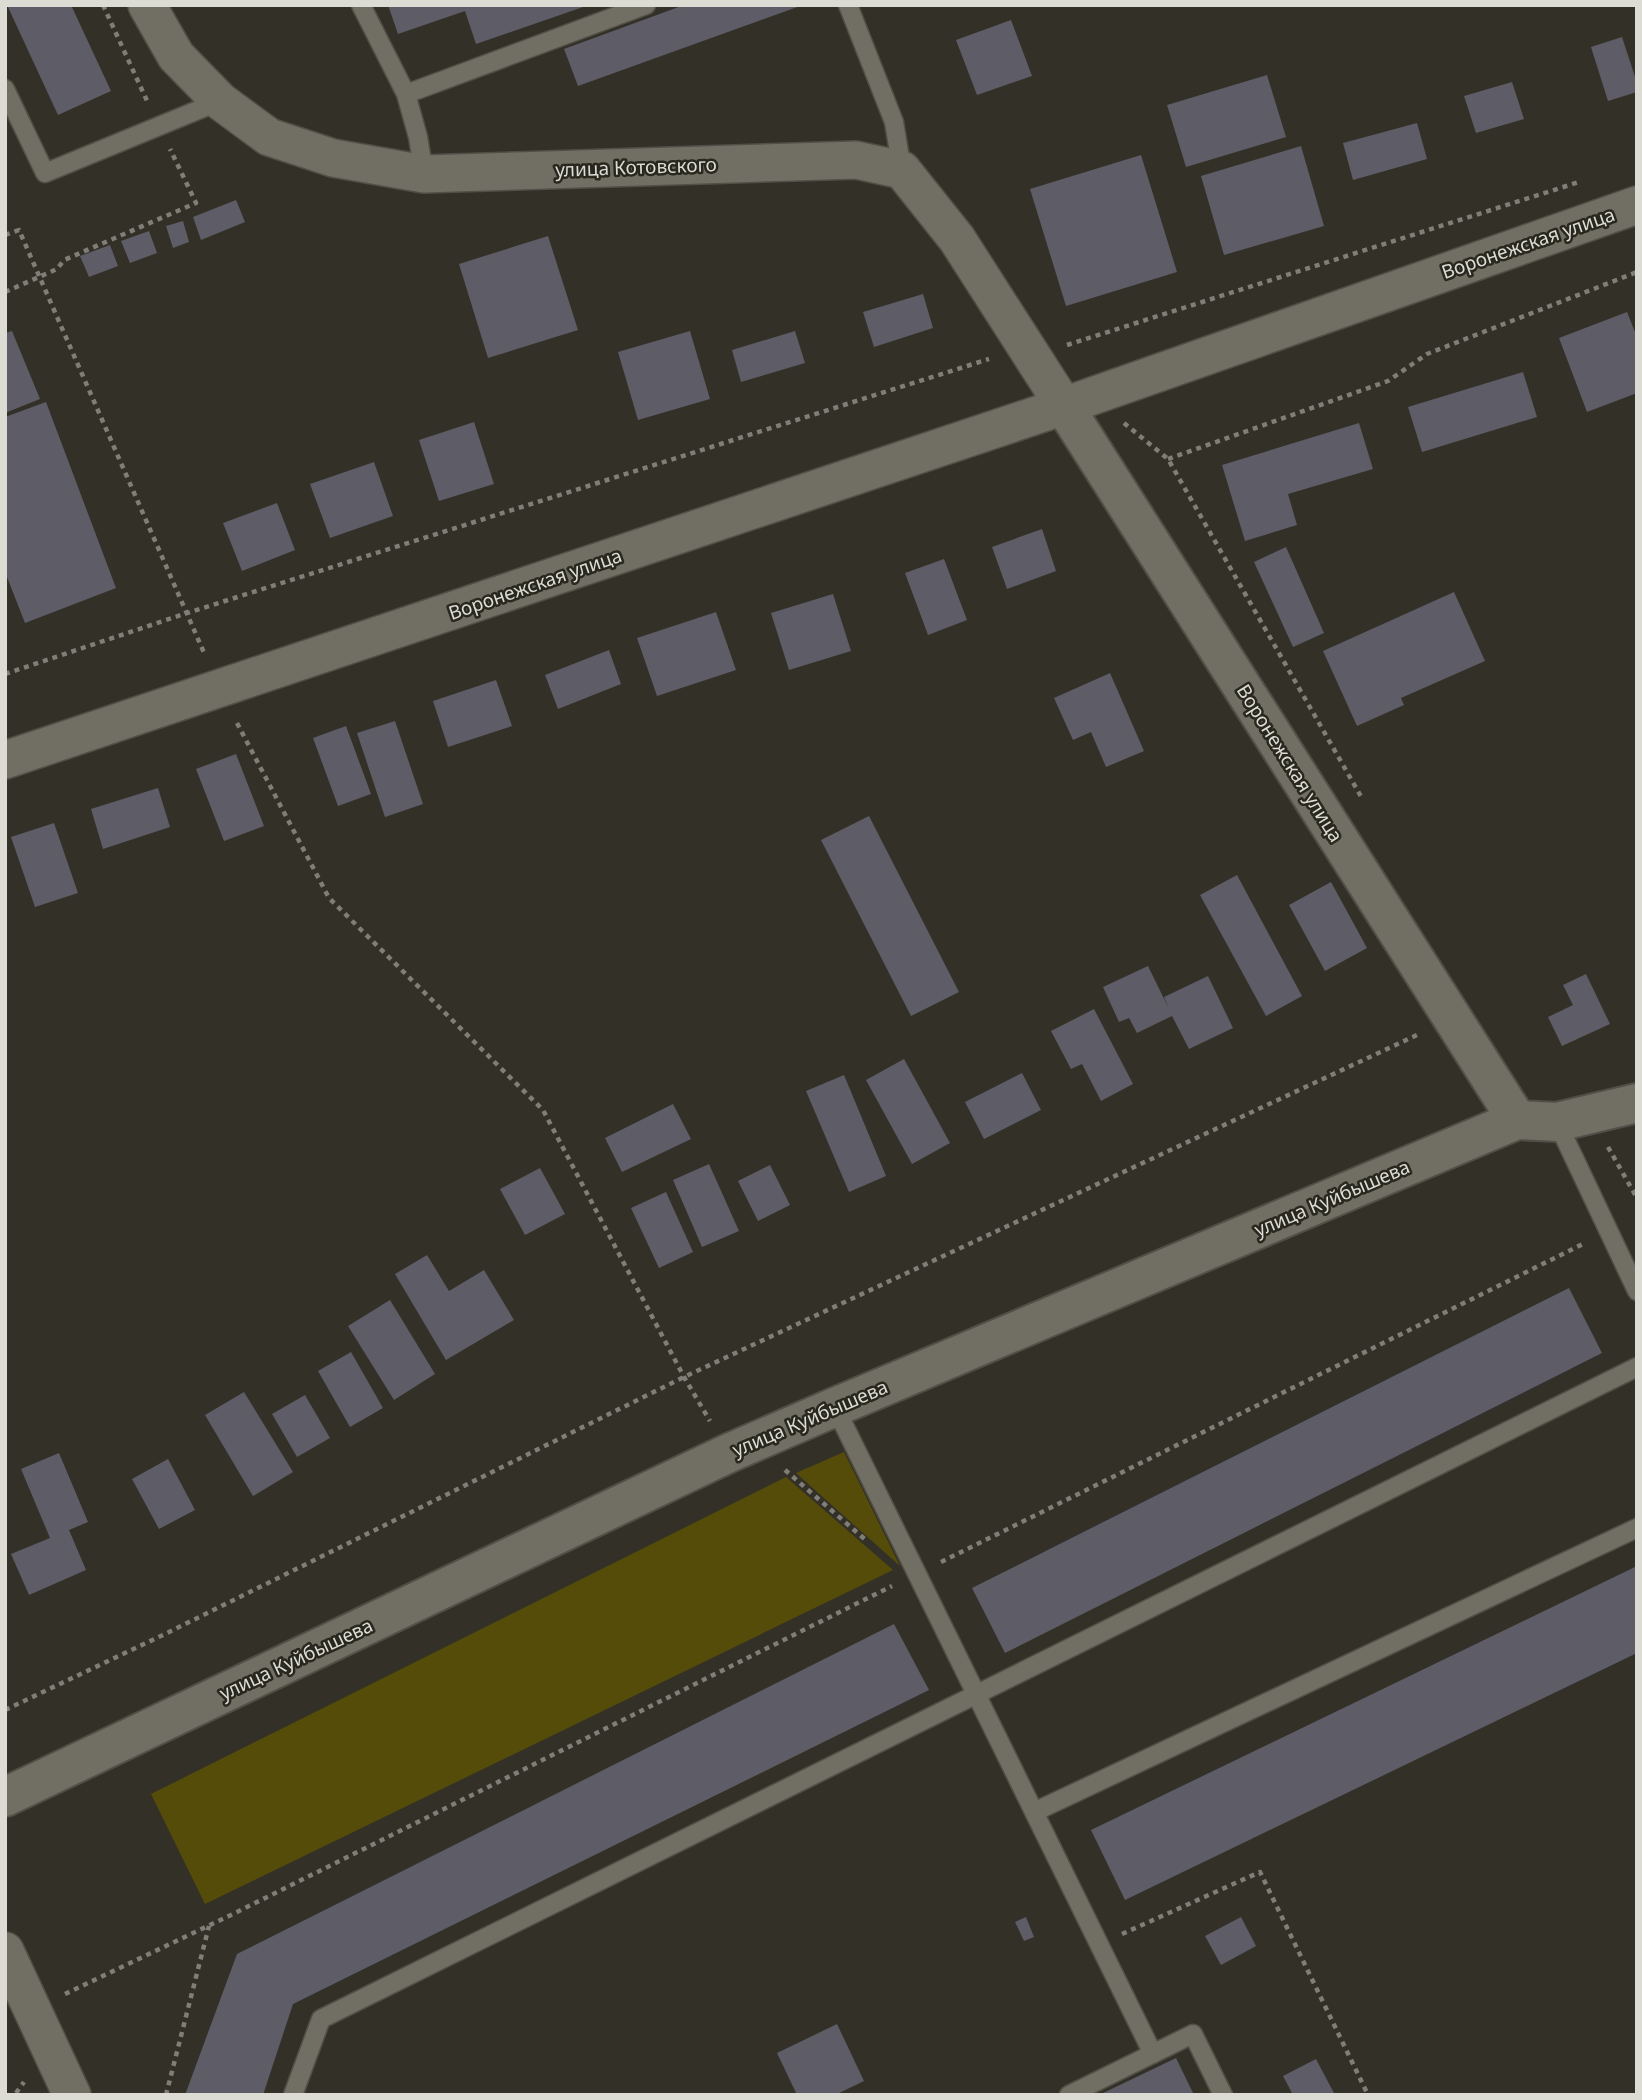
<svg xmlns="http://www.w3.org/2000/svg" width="1642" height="2100" viewBox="0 0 1642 2100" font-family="'Noto Sans',sans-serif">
	<rect width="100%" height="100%" fill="#333127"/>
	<path fill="#564c09" d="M844,1452L900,1566L796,1473Z
		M786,1477L893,1570L205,1904L151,1794Z"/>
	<path fill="#5d5c67" d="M7,5H71L111,91L58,115Z
		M388,5H586V6L476,44L465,11L398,34Z
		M684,5L800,6L578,86L564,49Z
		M1011,20L1032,76L977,95L956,40Z
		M1622,37L1637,83V92L1608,101L1591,47Z
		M1267,75L1286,137L1186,167L1167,105Z
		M1512,82L1524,119L1476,133L1464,96Z
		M1417,123L1427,159L1353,180L1343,143Z
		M1301,146L1324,226L1224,255L1201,176Z
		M1141,155L1177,272L1066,306L1030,189Z
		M236,200L245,222L201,240L193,217Z
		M183,221L189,242L173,248L166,226Z
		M149,231L157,253L130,263L121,241Z
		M548,236L578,330L488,358L459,264Z
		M110,245L118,266L89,277L80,256Z
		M923,294L933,328L874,347L863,312Z
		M1627,312L1637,337V393L1587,412L1559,338Z
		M12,331L40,399L5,413V333Z
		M690,331L710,399L638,420L618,352Z
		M795,331L805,363L741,382L732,350Z
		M1523,372L1537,417L1422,452L1408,407Z
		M46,402L116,588L25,623L5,572V417Z
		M474,422L494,484L439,501L419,440Z
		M1359,423L1373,469L1288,494L1297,525L1245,541L1222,465Z
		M374,462L393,516L330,538L310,484Z
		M277,503L295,550L242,571L223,523Z
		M1042,529L1056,571L1007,589L992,547Z
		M1286,547L1324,633L1293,647L1254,562Z
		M944,559L967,620L928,635L905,573Z
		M1454,592L1485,661L1401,698L1404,705L1357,726L1323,651Z
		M833,594L851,651L789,670L771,613Z
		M716,612L736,670L657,696L637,638Z
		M609,650L621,684L558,709L545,675Z
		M1110,673L1144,751L1106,767L1091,732L1073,740L1054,698Z
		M496,680L512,726L448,747L433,701Z
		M395,721L423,804L385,817L357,733Z
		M346,726L371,794L338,806L313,738Z
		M236,754L264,826L224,841L196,769Z
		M158,788L170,827L103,849L91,809Z
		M869,816L959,992L911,1016L821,840Z
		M54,823L78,893L35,907L11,837Z
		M1237,875L1302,996L1266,1016L1200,895Z
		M1331,882L1367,948L1325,971L1289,905Z
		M1148,966L1169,1009L1164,997L1208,976L1233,1028L1189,1049L1172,1016L1137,1033L1129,1018L1119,1022L1103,987Z
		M1586,974L1610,1024L1562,1046L1548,1017L1573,1005L1563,985Z
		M1094,1009L1133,1084L1101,1101L1082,1064L1071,1069L1051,1031Z
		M904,1059L950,1143L912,1164L866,1080Z
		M1022,1073L1041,1110L984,1139L965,1102Z
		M844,1075L886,1176L849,1192L806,1091Z
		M673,1104L691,1139L622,1172L605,1138Z
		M709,1164L739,1231L702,1247L673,1180Z
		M770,1165L790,1205L758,1221L738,1181Z
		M540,1168L565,1214L525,1235L500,1189Z
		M666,1192L693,1252L659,1268L631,1208Z
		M427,1255L449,1291L484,1270L514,1320L446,1360L395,1274Z
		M1569,1288L1602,1353L1005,1653L972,1588Z
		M390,1300L435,1374L394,1400L348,1326Z
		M351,1352L383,1408L350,1427L318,1371Z
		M244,1392L293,1472L253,1496L205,1415Z
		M305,1395L330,1438L297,1457L272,1414Z
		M59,1453L88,1522L69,1530L86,1570L29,1595L11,1554L50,1538L21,1469Z
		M168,1459L195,1510L159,1529L132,1479Z
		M1637,1566V1653L1125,1900L1091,1830Z
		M894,1624L929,1690L293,2004L263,2095H185L237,1954Z
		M1026,1917L1034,1937L1024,1941L1015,1922Z
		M1241,1917L1256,1946L1221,1965L1205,1936Z
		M837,2024L864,2081L835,2095H797L777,2053Z
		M1176,2058L1194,2095H1099Z
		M1316,2059L1335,2095H1293L1283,2076Z"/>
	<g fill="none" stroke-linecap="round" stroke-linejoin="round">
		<g stroke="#514f47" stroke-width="21">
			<path id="service" d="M361,5L406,94L418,137L424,174
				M848,5L894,122L902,170
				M5,89L45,173L220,101
				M406,94L646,5
				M1557,1122L1637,1291
				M835,1407L1153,2054
				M1034,1812L1637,1528
				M293,2095L321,2019L1637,1367
				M1069,2095L1193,2034L1223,2095"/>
		</g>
		<g stroke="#514f47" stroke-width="40">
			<path id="minor" d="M147,5L176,56L220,101L269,137L333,158L424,174L856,160L902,170L957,239L1064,406
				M5,760L1064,406L1637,205
				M5,1951L72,2095"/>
		</g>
		<g stroke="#514f47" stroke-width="42">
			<path id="tertiary" d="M1064,406L1517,1120
				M5,1797L729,1453L835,1407L1517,1120L1557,1122L1637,1103"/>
		</g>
		<path stroke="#807e76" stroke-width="4.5" stroke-dasharray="5 5" stroke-linecap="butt" d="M103,5L148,103
			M5,235L19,230L205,655
			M5,292L57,269L64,260L196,203L170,149
			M1067,345L1579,182
			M1124,423L1168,459L1363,800
			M1168,459L1388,381L1427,354L1637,272
			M5,674L187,613L989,359
			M237,723L329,898L543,1110L684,1377L710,1421
			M1608,1147L1637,1198
			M785,1470L868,1542
			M941,1562L1585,1243
			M5,1710L165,1634L684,1377L1417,1035
			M1122,1934L1260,1872L1368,2095
			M65,1994L233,1914L892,1586
			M16,2093L24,2082
			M166,2095L209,1926"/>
		<use href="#service" stroke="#716f63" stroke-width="18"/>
		<use href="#minor" stroke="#716f63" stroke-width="37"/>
		<use href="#tertiary" stroke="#716f63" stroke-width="38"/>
	</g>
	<g text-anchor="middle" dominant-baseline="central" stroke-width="5" stroke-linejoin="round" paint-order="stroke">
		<g font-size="19" fill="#dcdbd4" stroke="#29281e">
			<text transform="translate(636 167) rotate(-2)">улица Котовского</text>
			<text transform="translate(1528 243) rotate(-19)">Воронежская улица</text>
			<text transform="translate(535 584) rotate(-19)">Воронежская улица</text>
			<text transform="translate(1290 763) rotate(58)">Воронежская улица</text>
			<text transform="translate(1332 1198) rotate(-23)">улица Куйбышева</text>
			<text transform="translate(810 1418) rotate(-23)">улица Куйбышева</text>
			<text transform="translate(296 1659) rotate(-25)">улица Куйбышева</text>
		</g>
	</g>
	<rect width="1642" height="2100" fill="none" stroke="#dcdbd4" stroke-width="14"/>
</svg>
